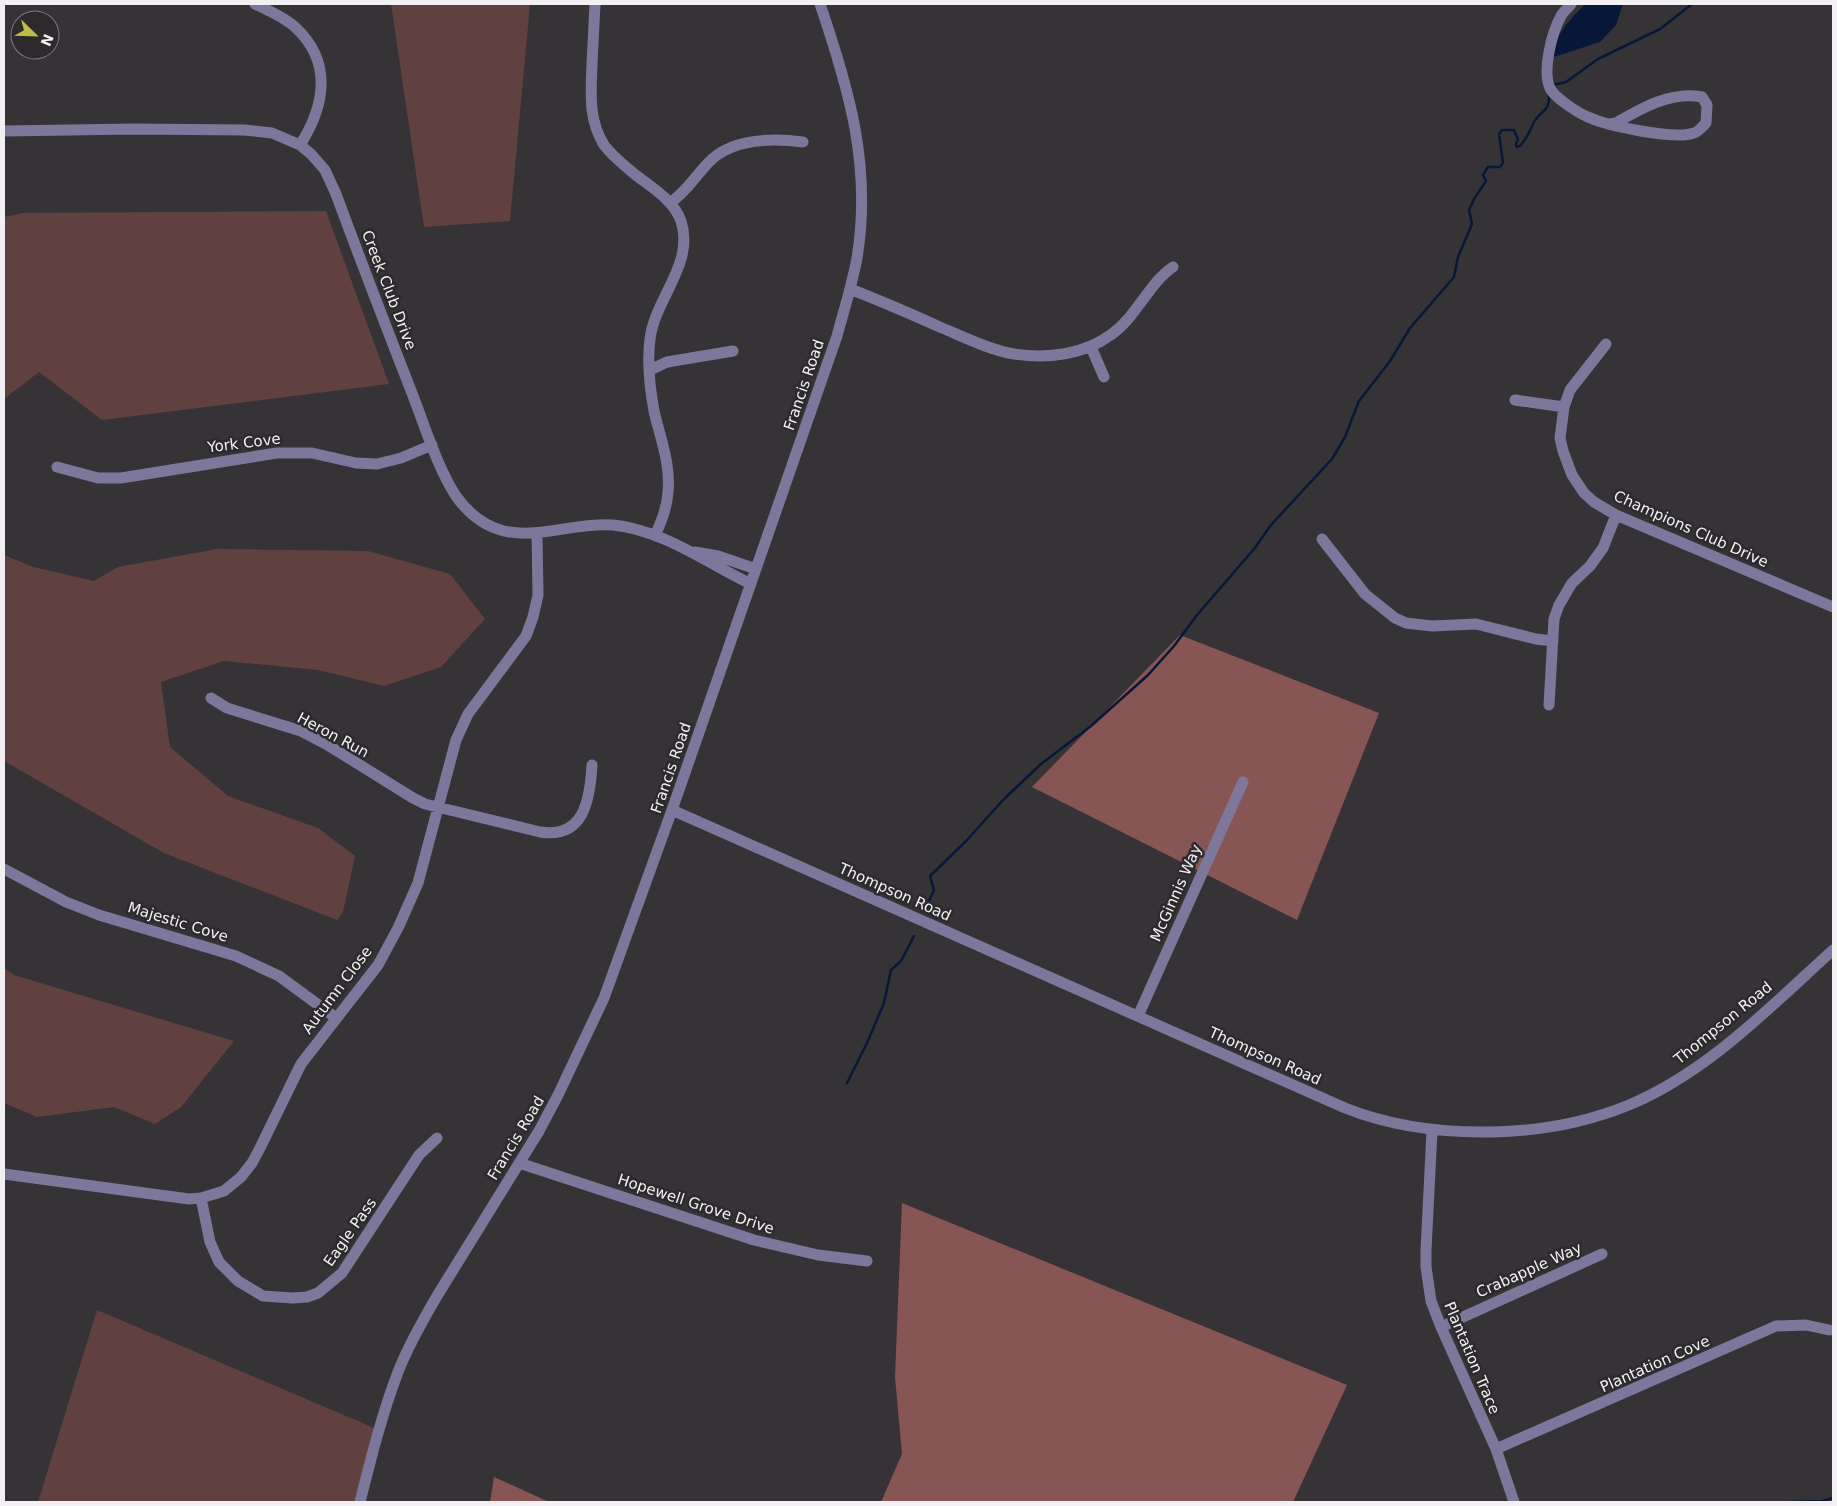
<svg xmlns="http://www.w3.org/2000/svg" width="1837" height="1506" viewBox="0 0 1837 1506" font-family="'DejaVu Sans',sans-serif">
	<rect width="100%" height="100%" fill="#363337"/>
	<path fill="#614140" d="M391,4H530L510,221L424,227Z
		M326,211L389,384L102,420L39,372L4,399V217L23,213Z
		M217,549L368,551L450,574L485,619L441,667L384,686L318,670L224,661L161,682L170,747L228,796L318,828L355,856L343,912L337,920L164,853L4,761V555L33,567L94,581L118,567Z
		M4,968L14,975L234,1041L181,1107L155,1124L114,1107L37,1117L4,1103Z
		M97,1310L379,1430L361,1502H38Z"/>
	<path fill="#875554" d="M1180,635L1379,713L1297,920L1032,787Z
		M902,1203L1347,1385L1293,1502H881L902,1454L895,1377Z
		M494,1477L549,1502H490Z"/>
	<path fill="#071738" d="M1585,4H1623L1616,25L1600,42L1554,57C1552,36 1572,18 1585,4Z"/>
	<g fill="none" stroke-linecap="round" stroke-linejoin="round">
		<path stroke="#071738" stroke-width="2.5" d="M1553,85L1566,82L1598,59L1660,29L1692,4
			M925,909L934,890L930,876L967,840L1003,800L1041,764L1091,726L1148,675L1174,646L1197,615L1254,549L1271,525L1332,459L1345,437L1359,401L1390,361L1410,328L1454,277L1458,257L1472,224L1469,210L1474,199L1486,181L1483,175L1488,167H1500L1503,163L1499,134L1502,130H1514L1518,139L1516,144L1517,147L1520,146C1527,139 1530,130 1534,122C1541,109 1550,113 1549,94
			M847,1083L867,1043L884,1003L891,970L901,961L914,936
			M1790,1502L1822,1501L1833,1498"/>
		<path stroke="#7d779c" stroke-width="11" d="M255,4C268,10 284,17 295,27C333,62 325,106 300,145
			M595,4C594,24 593,44 592,64C591,93 588,119 604,145C613,157 625,166 637,176C653,188 674,201 681,221C695,264 655,298 650,339C647,361 650,389 654,411C660,437 671,465 668,492C667,508 661,522 655,536
			M1571,4C1568,8 1563,12 1561,16C1552,32 1541,73 1551,90C1557,99 1578,113 1588,117C1608,126 1674,140 1694,133C1698,132 1703,126 1706,123L1707,105L1702,97C1671,91 1642,108 1616,123L1610,124
			M4,131L134,129L245,130L272,133L300,145L311,154L325,170L336,194C360,259 385,324 410,388C424,423 436,465 456,496C468,513 484,526 504,531C540,539 576,522 613,525C663,530 707,563 751,584
			M670,203C688,190 693,179 708,163C731,138 771,138 803,142
			M850,289C881,301 911,314 942,328C964,337 990,350 1014,354C1047,359 1084,355 1112,334C1137,316 1149,283 1173,267
			M1606,344L1570,390L1564,407L1560,438L1563,451L1572,475L1584,493L1594,502L1616,515L1833,607
			M1091,347L1104,377
			M650,370L667,362L733,351
			M1515,400L1564,407
			M57,467L98,478H121L277,453H312L356,463L377,464L401,458L432,445
			M1322,539L1365,594L1395,618L1406,623L1432,626L1476,624L1536,639L1553,641
			M695,552L718,556L756,569
			M211,698L227,708L301,731L326,744L413,798L425,804L540,832C584,839 590,800 592,765
			M1549,705L1554,619L1559,605L1572,583L1590,566L1603,548L1616,515
			M672,810L1345,1108C1393,1127 1441,1133 1493,1132C1540,1131 1585,1123 1629,1105C1708,1072 1771,1006 1833,950
			M4,869L66,902L99,915L236,956L279,976L336,1018
			M1138,1016L1243,782
			M1432,1131L1426,1250V1267L1431,1301L1441,1327L1496,1449L1514,1502
			M519,1163L754,1240L818,1255L867,1261
			M4,1174L189,1199L201,1198L224,1191L241,1177L252,1163L260,1148L301,1064L378,965L398,928L418,883L456,740L468,714L526,636L533,617L538,595L537,533
			M201,1198L210,1242L219,1262L238,1281L263,1296L293,1298L307,1297L318,1293L342,1273L419,1155L437,1138
			M1441,1327L1602,1254
			M1496,1449L1776,1326L1806,1325L1829,1330
			M360,1502C371,1458 382,1414 398,1372C408,1346 423,1320 437,1296L539,1131L558,1095L604,998L672,810L837,336C844,310 852,285 857,258C872,167 849,89 820,4"/>
	</g>
	<g text-anchor="middle" dominant-baseline="central" stroke-width="5" stroke-linejoin="round" paint-order="stroke">
		<g font-size="15" fill="#f2f0f2" stroke="#2c2a2d">
			<text transform="translate(389 290) rotate(69)">Creek Club Drive</text>
			<text transform="translate(804 385) rotate(-71)">Francis Road</text>
			<text transform="translate(244 443) rotate(-7)">York Cove</text>
			<text transform="translate(1691 529) rotate(24)">Champions Club Drive</text>
			<text transform="translate(333 735) rotate(28)">Heron Run</text>
			<text transform="translate(671 768) rotate(-71)">Francis Road</text>
			<text transform="translate(895 892) rotate(24)">Thompson Road</text>
			<text transform="translate(1176 893) rotate(-66)">McGinnis Way</text>
			<text transform="translate(178 922) rotate(17)">Majestic Cove</text>
			<text transform="translate(337 990) rotate(-53)">Autumn Close</text>
			<text transform="translate(1723 1023) rotate(-39)">Thompson Road</text>
			<text transform="translate(1265 1056) rotate(24)">Thompson Road</text>
			<text transform="translate(516 1138) rotate(-59)">Francis Road</text>
			<text transform="translate(696 1204) rotate(18)">Hopewell Grove Drive</text>
			<text transform="translate(350 1232) rotate(-55)">Eagle Pass</text>
			<text transform="translate(1529 1270) rotate(-24)">Crabapple Way</text>
			<text transform="translate(1472 1358) rotate(67)">Plantation Trace</text>
			<text transform="translate(1655 1364) rotate(-24)">Plantation Cove</text>
		</g>
	</g>
	<rect width="1837" height="1506" fill="none" stroke="#f2f0f2" stroke-width="10"/>
	<g transform="translate(35 35) rotate(113)"><circle r="24" fill="#2c2a2d" stroke="#7b797c"/>
	<path d="M0-4L9 19L0 12L-9 19Z" fill="#bcbf43"/>
	<text y="-8" font-size="14" font-weight="bold" text-anchor="middle" fill="#f2f0f2">N</text>
	</g>
</svg>
